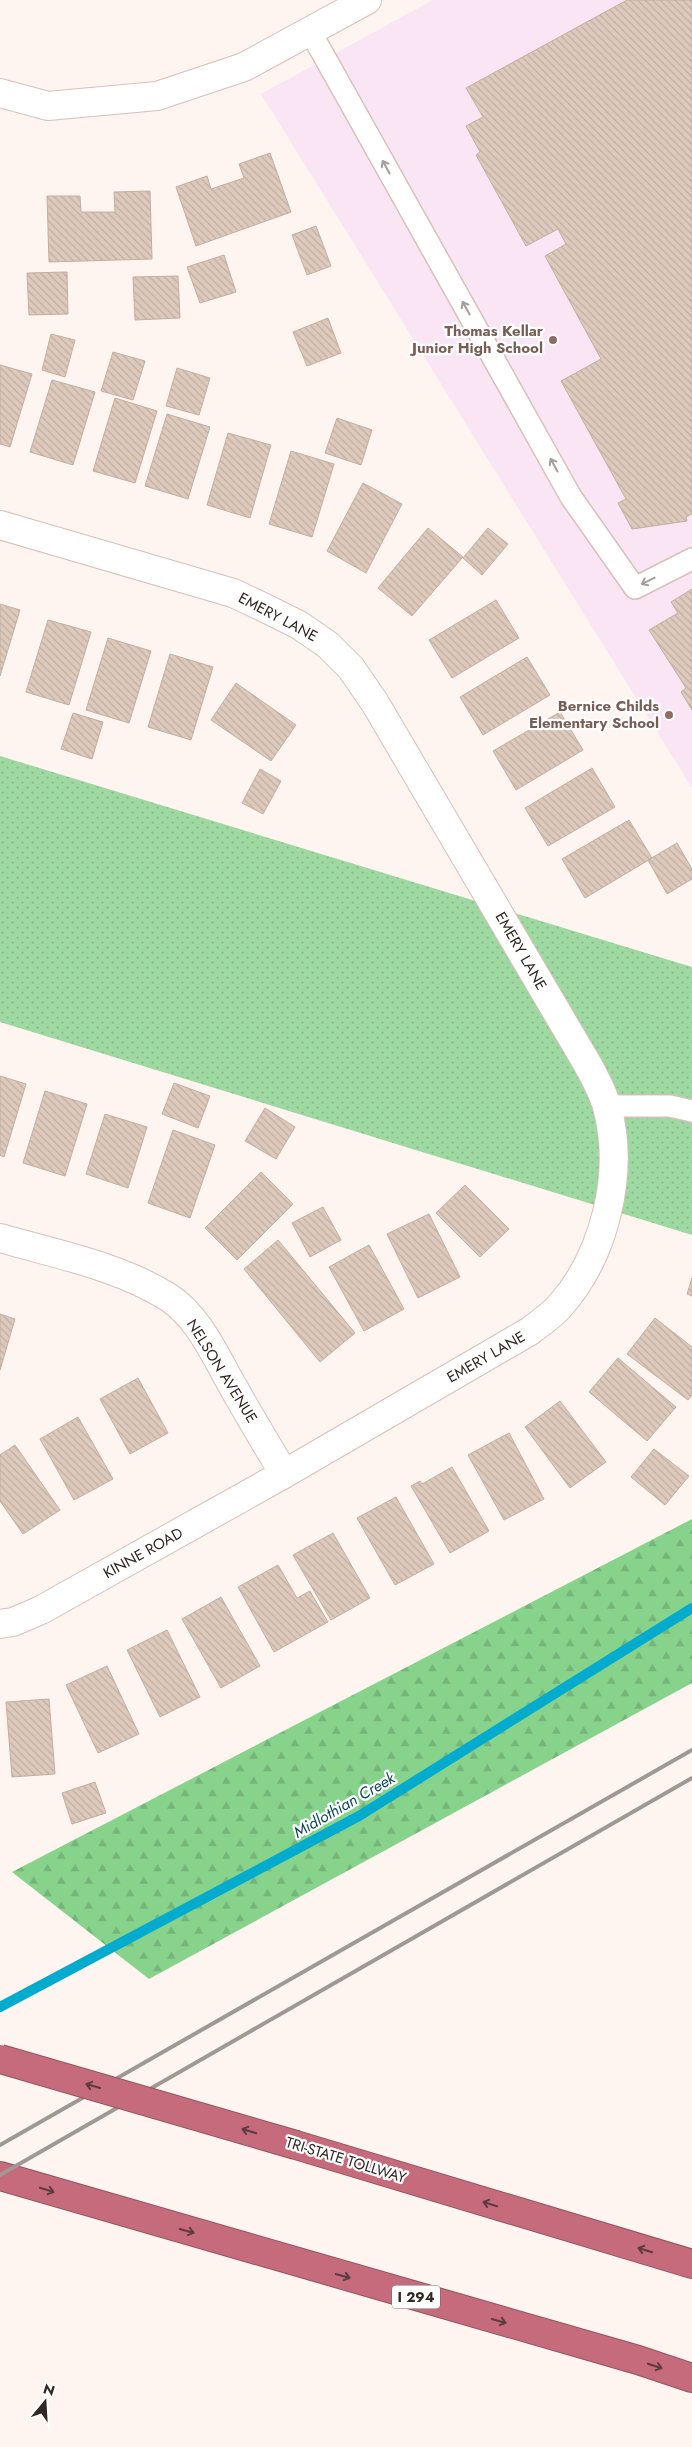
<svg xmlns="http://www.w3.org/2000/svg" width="692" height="2447" viewBox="0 0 692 2447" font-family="Jost,sans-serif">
	<defs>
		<pattern id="green-dots" width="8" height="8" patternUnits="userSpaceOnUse" patternTransform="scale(1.25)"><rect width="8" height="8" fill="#9fd9a2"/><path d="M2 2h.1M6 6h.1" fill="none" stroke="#89ba8b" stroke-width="1.8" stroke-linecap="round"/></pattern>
		<pattern id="forest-firs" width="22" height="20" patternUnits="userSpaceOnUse" patternTransform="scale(1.25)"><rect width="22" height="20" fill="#87d38c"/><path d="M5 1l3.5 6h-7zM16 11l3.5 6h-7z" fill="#75b579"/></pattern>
		<pattern id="building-back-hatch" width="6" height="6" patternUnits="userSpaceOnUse" patternTransform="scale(1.25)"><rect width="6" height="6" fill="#decabc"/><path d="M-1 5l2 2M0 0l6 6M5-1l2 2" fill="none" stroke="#bfaea1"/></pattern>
	</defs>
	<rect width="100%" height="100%" fill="#fef4f0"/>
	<path fill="#fae5f4" d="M433,0H692V788L261,94Z"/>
	<path fill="url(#green-dots)" d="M0,756L692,967V1235L0,1022Z"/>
	<path fill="url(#forest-firs)" d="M692,1519V1683L149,1979L12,1872Z"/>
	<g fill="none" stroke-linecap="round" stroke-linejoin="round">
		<path stroke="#03abce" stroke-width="10" d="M0,2007L359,1816L692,1608"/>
	</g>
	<path fill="url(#building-back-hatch)" stroke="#c3afa2" d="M627,0H692V514L686,517L687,521L632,529L618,503L626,499L561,381L601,359L545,256L566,244L558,229L526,246L476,155L480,152L466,126L483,117L466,88Z
		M270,153L291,212L196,246L176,187L207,176L211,189L244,178L239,164Z
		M150,191L152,259L49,262L47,196H80L81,212H115L114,192Z
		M316,226L331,266L307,275L292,235Z
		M224,255L236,292L200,303L187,267Z
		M67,272L68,314L29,315L27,273Z
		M178,276L180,318L135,320L133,277Z
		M328,318L341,353L307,366L293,332Z
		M51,334L75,340L65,377L42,370Z
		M113,352L145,361L133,400L101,391Z
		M0,365L32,374L10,447L0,444Z
		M177,368L210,378L199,415L166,406Z
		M52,380L95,392L73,465L30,452Z
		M115,398L157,411L135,483L93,471Z
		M167,414L210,427L188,499L145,486Z
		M337,418L372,430L361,465L325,453Z
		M228,433L271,445L250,518L207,505Z
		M291,451L334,464L312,537L269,524Z
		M363,483L402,504L366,573L327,551Z
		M428,528L463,557L412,616L378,588Z
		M488,528L508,544L482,575L463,558Z
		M692,589V710L681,692L686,688L649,630L678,613L671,602Z
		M496,600L519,638L452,678L429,640Z
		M0,604L20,610L0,676Z
		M48,620L91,632L69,705L26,692Z
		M108,638L151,651L129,723L86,710Z
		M170,654L213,667L191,740L148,727Z
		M527,657L550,695L483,735L460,697Z
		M236,683L296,725L271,761L211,720Z
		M560,712L583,750L516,790L493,751Z
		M73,713L103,722L92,759L61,749Z
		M592,768L615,807L548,846L525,808Z
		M260,769L281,781L263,814L242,803Z
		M629,820L652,858L585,898L562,859Z
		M677,843L692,869V879L667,894L648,860Z
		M0,1076L26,1084L4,1157L0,1155Z
		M174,1083L210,1096L198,1128L162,1114Z
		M45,1091L87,1104L65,1176L23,1163Z
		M265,1108L295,1127L276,1159L245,1141Z
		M105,1114L147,1127L128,1188L86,1174Z
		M173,1130L215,1145L190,1218L148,1203Z
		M261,1172L293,1204L237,1260L205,1228Z
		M465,1185L509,1229L480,1257L436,1213Z
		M323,1207L341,1240L310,1257L292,1223Z
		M429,1214L460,1277L418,1298L387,1234Z
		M278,1240L355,1333L320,1362L244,1269Z
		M369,1245L404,1309L364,1331L329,1267Z
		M692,1278V1296L687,1294Z
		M0,1314L15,1319L0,1370Z
		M655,1318L692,1347V1395L688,1400L627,1354Z
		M618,1358L676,1407L647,1441L589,1392Z
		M138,1378L168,1433L130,1454L100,1399Z
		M560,1401L606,1462L570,1488L525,1427Z
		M78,1417L113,1479L74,1500L40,1439Z
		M509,1433L544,1499L504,1520L468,1455Z
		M15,1445L60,1510L23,1534L0,1501V1455Z
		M654,1449L689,1476L665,1505L631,1477Z
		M452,1467L489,1531L450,1553L411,1486L420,1481L422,1484Z
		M396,1497L434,1564L395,1585L357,1518Z
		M333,1533L370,1598L331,1620L293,1555Z
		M278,1565L297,1598L310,1591L328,1622L274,1652L238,1587Z
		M221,1597L260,1666L221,1688L182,1619Z
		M167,1630L200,1697L160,1717L127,1650Z
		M107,1666L139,1734L98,1753L66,1685Z
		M49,1699L55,1774L12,1777L6,1702Z
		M95,1782L106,1813L72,1824L62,1793Z"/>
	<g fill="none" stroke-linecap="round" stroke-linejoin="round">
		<g stroke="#d8c0b8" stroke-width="24">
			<path id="lane" d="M310,31L571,497L635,588L692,559
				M607,1106H670L692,1111"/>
		</g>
		<g stroke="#d8c0b8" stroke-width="30">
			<path id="street" d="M0,93L48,106L157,96L244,67L367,0
				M0,525L233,593L265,608L299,625L328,645L351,668L375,703L588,1065C595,1078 603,1092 607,1107C625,1173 605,1256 559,1307C551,1316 540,1323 530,1331L284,1474L41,1610L13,1622L0,1624
				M0,1238C55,1254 119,1266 168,1297C198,1316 215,1355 232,1385C249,1415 267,1445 284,1474"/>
		</g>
		<g stroke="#91545e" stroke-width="30">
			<path id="highway" d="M296,2145L692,2264
				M0,2176L638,2360L692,2378"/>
		</g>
		<use href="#lane" stroke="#fff" stroke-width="21"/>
		<use href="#street" stroke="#fff" stroke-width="28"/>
		<use href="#highway" stroke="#c56b7c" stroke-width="28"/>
		<path stroke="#a19894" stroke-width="4" d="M0,2145L692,1750
			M0,2175L692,1778"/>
		<g stroke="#91545e" stroke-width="30" stroke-linecap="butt">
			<path id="highway-bridge" d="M0,2059L296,2145"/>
		</g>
		<use href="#highway-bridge" stroke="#c56b7c" stroke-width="28"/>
	</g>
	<defs><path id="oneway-shaft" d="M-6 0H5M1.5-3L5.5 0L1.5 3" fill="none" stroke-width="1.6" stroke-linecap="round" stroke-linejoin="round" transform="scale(1.25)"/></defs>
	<g stroke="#a29e9d">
		<use href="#oneway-shaft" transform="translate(386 167) rotate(-119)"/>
		<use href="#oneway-shaft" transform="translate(466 308) rotate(-119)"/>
		<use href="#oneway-shaft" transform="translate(554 465) rotate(-119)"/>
		<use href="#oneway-shaft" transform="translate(648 581) rotate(153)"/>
	</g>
	<g stroke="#5d3c3f">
		<use href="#oneway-shaft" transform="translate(93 2086) rotate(-164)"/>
		<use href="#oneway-shaft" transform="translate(249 2131) rotate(-163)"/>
		<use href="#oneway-shaft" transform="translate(47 2190) rotate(17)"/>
		<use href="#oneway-shaft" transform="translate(490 2204) rotate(-163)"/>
		<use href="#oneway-shaft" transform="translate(187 2231) rotate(16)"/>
		<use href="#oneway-shaft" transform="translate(645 2250) rotate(-163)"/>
		<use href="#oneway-shaft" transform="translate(343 2276) rotate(16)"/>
		<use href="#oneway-shaft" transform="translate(499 2321) rotate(16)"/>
		<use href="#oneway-shaft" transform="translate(655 2366) rotate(18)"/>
	</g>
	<g fill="#8d6e63" stroke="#fff" stroke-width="2">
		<circle cx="553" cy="340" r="5"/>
		<circle cx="669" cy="715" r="5"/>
	</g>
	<g text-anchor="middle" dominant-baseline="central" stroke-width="4.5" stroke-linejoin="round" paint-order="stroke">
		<rect fill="#fff" stroke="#6f6866" stroke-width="1" x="392" y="2285.5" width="48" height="23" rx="4"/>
		<g font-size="14" font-weight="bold" fill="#312825">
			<text x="416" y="2297">I 294</text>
		</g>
		<g font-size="15" font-weight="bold" fill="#785e54" stroke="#fff" text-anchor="end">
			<text x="543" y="331">Thomas Kellar<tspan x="543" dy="17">Junior High School</tspan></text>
			<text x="659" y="706">Bernice Childs<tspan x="659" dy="17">Elementary School</tspan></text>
		</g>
		<g font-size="15" fill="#312825" stroke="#fff">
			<text transform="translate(278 617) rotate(28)">EMERY LANE</text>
			<text transform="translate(521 951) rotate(60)">EMERY LANE</text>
			<text transform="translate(486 1357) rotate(-30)">EMERY LANE</text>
			<text transform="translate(222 1371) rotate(58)">NELSON AVENUE</text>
			<text transform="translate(143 1553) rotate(-29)">KINNE ROAD</text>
			<text transform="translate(346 2160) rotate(17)">TRI-STATE TOLLWAY</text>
		</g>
		<g font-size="16" font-style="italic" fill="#0e4957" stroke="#fff">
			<text transform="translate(344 1805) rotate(-30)">Midlothian Creek</text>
		</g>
	</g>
	<g transform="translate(45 2402) rotate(18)" stroke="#ffffff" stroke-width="4" paint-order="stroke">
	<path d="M0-4L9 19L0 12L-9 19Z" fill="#312825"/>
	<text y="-8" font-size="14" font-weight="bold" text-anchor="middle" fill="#312825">N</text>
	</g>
</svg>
